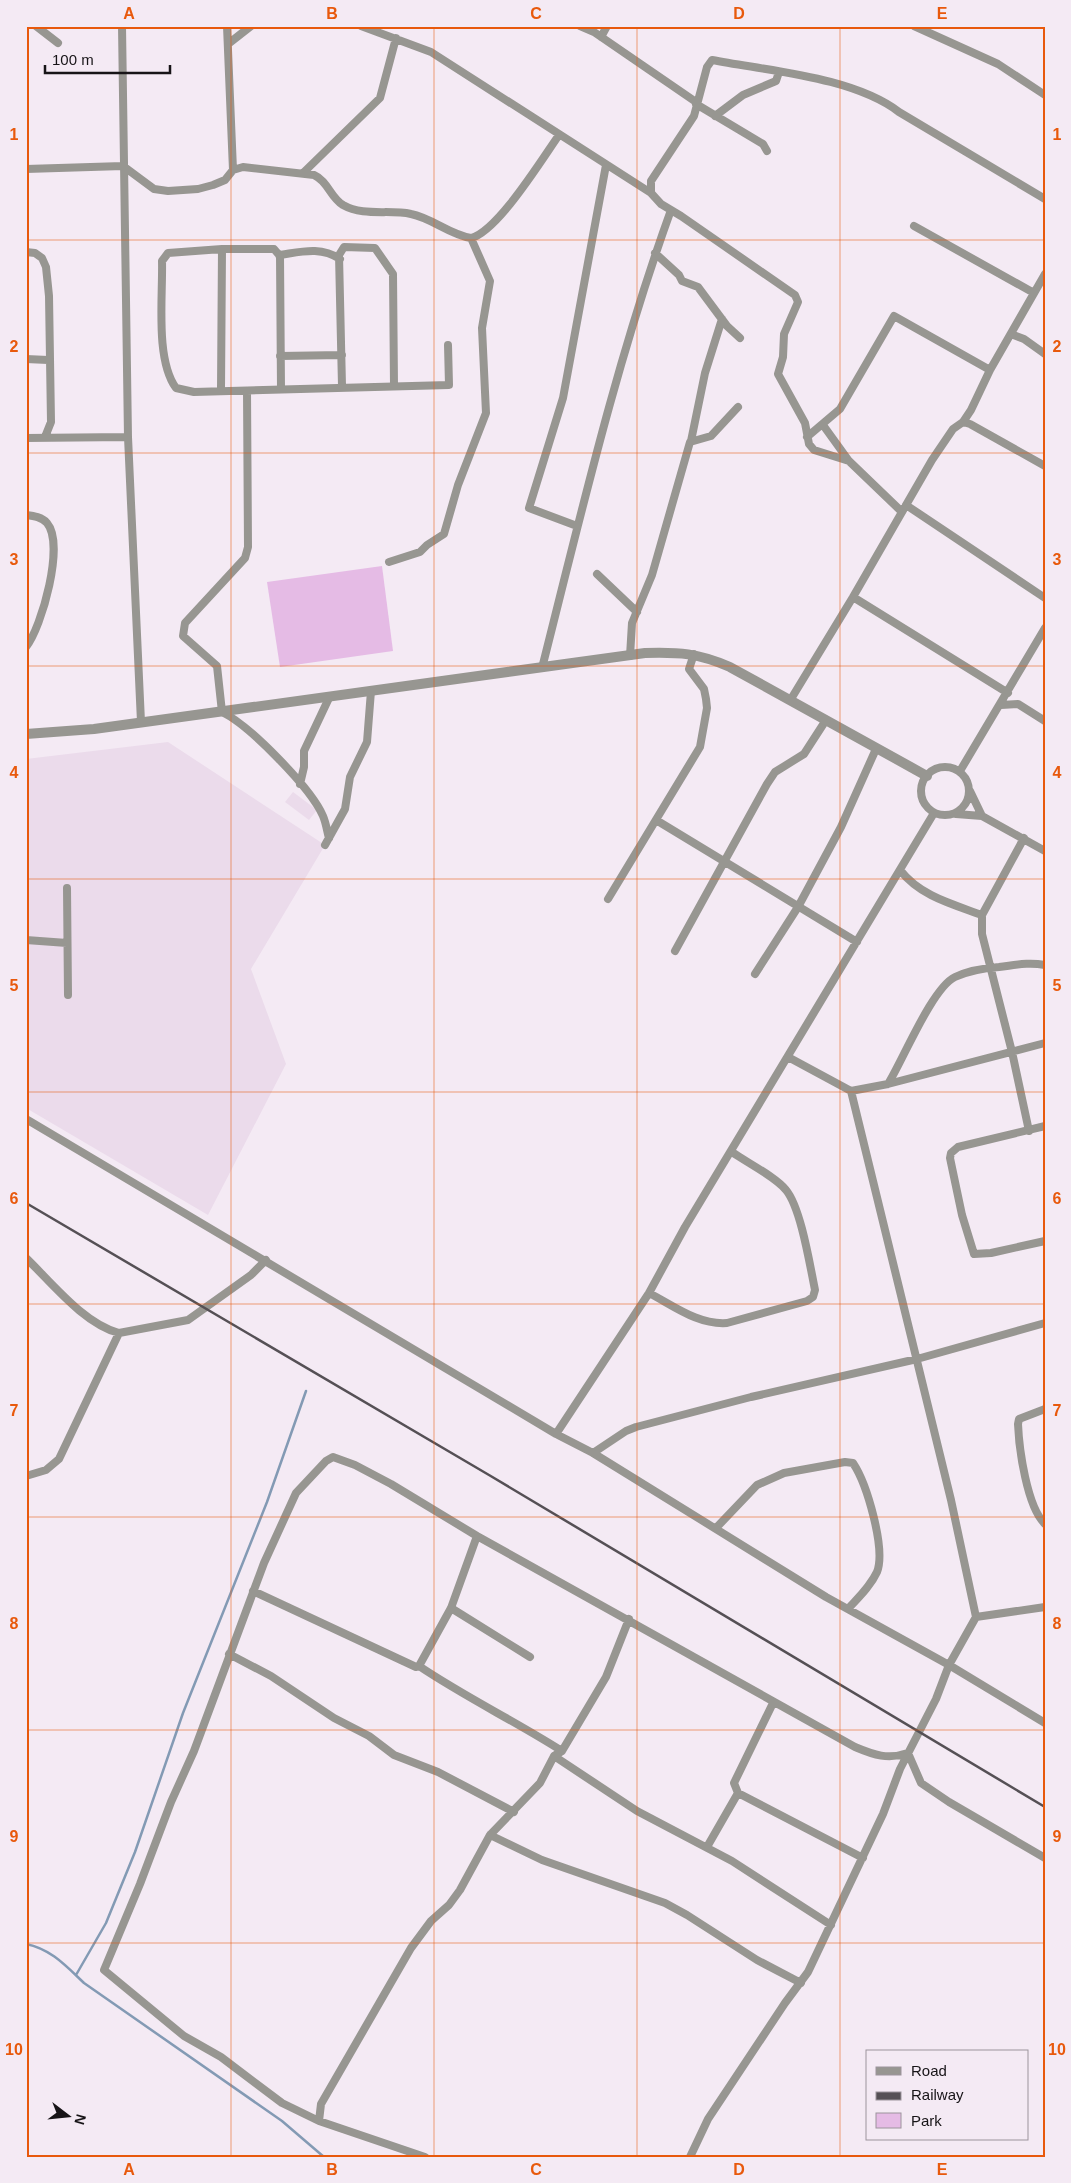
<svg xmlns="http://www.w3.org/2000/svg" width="1071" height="2183" viewBox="0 0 1071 2183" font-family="Helvetica,sans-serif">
	<rect width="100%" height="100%" fill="#f4eaf4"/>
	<path fill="#ebdbeb" d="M168,742L325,845L251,969L286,1064L208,1215L26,1108V759Z
		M293,792L317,810L309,820L285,802Z"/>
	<path fill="#e5bbe5" d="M382,566L393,651L280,667L267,582Z"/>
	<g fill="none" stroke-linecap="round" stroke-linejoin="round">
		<path stroke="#839ab4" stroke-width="2.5" d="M26,1944C51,1949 66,1966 84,1983L282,2121L324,2157
			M76,1975L106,1923L135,1852L183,1713L267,1502L306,1391"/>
		<path stroke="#979691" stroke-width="8" d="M36,26L58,43
			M122,26L128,437L141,722
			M361,26L431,52L651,193
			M580,26L594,32L696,102
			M914,26L998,64L1045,95
			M601,37L607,26
			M228,44L251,26
			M696,104L763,144L767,151
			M715,116L743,95L776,81L779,72
			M26,169L123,166L154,189L168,191L198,189L213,185L225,180L233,170L227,26
			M233,170L243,167L314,175C328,181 330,197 343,205C364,217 389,209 411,214C432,218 450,235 471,238C498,231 542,159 559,135
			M303,173L380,98L396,38
			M914,226L1034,293
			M26,252L35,253L42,258L46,267L49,296L51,422L45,437
			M655,253L679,275L682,281L698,287L727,326L740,338
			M279,255C301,252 320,246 340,259
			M1011,334L1024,339L1045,354
			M280,356L342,355
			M26,359L48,360
			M342,386L339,255L344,247L375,248L393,274L394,386
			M281,389L280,256L274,249H222L168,253L162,261C163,296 155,359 176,388L194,392L449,385L448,345
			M221,390L222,249
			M247,391L248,547L245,558L185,623L183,636L217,666L222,712C249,725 311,788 323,816C326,823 327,831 329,838
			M963,422L970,424L1045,466
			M823,425L849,461
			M807,437L840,409L894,316L990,370
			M26,438L128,437
			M691,441L705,373L722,319
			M906,505L1045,598
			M902,512L849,461L814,450L809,444L805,423L778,374L783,357L784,334L798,302L795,295L681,216L661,204L651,193V181L694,116L707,67L712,60C769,71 853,77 899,112L1045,199
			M26,515C34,516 42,517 47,523C65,544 42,627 26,647
			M577,526L529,508L563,398L606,165
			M389,562L420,552L427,545L444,534L458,485L486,413L482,328L490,281L471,238
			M597,574L637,612
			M853,597L1008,693
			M630,656L632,623L652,575L690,442L711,436L738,407
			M542,668C581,514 617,359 671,210
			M791,699L853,597L932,460L953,429L963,422L971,410L990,370L1045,274
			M1001,705L1018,704L1045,721
			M921 791a24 24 0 1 1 48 0a24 24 0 1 1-48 0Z
			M960,771L1045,628
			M300,784L304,767V751L329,698
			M970,791L982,816
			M956,814L982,816L1045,851
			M656,820L857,942
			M1024,838L982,915V934L1012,1052L1029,1131
			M325,845L345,809L350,777L367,742L371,691
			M900,870C920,896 952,904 982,915
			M67,888L68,995
			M608,899L700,747L707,708L706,699L704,689L689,669L694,654
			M26,940L67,943
			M675,951L767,784L775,772L804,754L826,720
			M755,974L798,907L841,827L876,749
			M788,1057L851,1091L888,1084L1045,1043
			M888,1084C903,1060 932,988 955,977C968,971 985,968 999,967C1016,965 1028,962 1045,965
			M26,1119L556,1434L593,1453L826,1597L949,1665L1045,1723
			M1045,1126L958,1147L951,1153L950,1158L962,1215L974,1254L991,1253L1045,1241
			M26,1258C52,1283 84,1324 119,1333L188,1320L251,1275L266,1260
			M649,1293C674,1306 698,1325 727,1323L807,1301L813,1297L815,1290C810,1266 801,1208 786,1190C776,1177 746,1162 732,1152
			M1045,1409L1019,1419L1018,1424C1019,1449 1027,1507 1045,1524
			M556,1434L649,1293L685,1227L934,813
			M593,1453L626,1431L636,1427L751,1397L917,1359L1045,1323
			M26,1476L46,1470L59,1459L119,1333
			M716,1528L757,1485L784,1473L845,1462L853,1463C867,1484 886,1549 877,1572C870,1587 858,1598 848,1609
			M253,1591L416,1667L419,1666C465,1697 515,1721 562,1751
			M451,1608L530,1657
			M976,1617L1045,1607
			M229,1654L271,1676L334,1718L369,1736L394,1755L438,1772L514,1812
			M419,1666L451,1608L477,1536
			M773,1703L734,1783L738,1793L863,1858
			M554,1756L637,1811L732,1861L831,1925
			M490,1835L542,1860L665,1903L687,1915L757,1960L801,1983
			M707,1847L738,1793
			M319,2121L282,2103L221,2057L184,2036L104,1970L140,1884L171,1802L194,1751L264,1563L296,1493L326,1461L333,1457L355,1465L391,1484L477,1536L855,1747C874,1755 888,1760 908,1753L921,1783L949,1802L1045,1858
			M425,2157L319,2121L321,2104L411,1948L431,1921L449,1905L460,1890L490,1835L540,1783L554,1756L562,1751L606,1677L629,1619
			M690,2157L708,2119L785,2003L808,1972L883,1814L900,1769L936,1699L949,1665L976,1617L951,1500L851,1091"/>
		<path stroke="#979691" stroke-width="10" d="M26,734L94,729L645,653C679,652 698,653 730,667L927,776"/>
		<path stroke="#555055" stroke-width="2.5" d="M26,1203L489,1475L1045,1807"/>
	</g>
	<path fill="none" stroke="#e8590c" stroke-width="1" stroke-opacity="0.55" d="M231,26V2157M434,26V2157M637,26V2157M840,26V2157M26,240H1045M26,453H1045M26,666H1045M26,879H1045M26,1092H1045M26,1304H1045M26,1517H1045M26,1730H1045M26,1943H1045"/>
	<rect width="1071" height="2183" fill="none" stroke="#f4eaf4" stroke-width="55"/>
	<rect x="866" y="2050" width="162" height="90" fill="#f4eaf4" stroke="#9c949c"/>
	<rect x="876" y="2067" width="25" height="8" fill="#979691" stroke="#9c949c"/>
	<text x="911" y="2076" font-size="15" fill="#171417">Road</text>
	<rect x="876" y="2092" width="25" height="8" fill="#555055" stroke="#9c949c"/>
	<text x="911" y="2100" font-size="15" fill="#171417">Railway</text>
	<rect x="876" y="2113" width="25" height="15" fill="#e5bbe5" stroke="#9c949c"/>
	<text x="911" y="2126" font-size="15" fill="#171417">Park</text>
	<g transform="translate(68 2116) rotate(106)" stroke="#f4eaf4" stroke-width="4" paint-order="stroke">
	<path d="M0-4L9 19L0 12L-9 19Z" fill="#171417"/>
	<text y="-8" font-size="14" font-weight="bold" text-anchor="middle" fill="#171417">N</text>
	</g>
	<path d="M45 65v8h125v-8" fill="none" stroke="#171417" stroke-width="2.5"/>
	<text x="52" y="65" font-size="15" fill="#171417" stroke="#f4eaf4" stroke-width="4" paint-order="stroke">100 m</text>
	<rect x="28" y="28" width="1016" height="2128" fill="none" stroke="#e8590c" stroke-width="2"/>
	<g font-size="16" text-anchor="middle" font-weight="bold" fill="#e8590c">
		<text x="129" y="19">A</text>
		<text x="332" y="19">B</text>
		<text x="536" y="19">C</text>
		<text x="739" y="19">D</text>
		<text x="942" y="19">E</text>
		<text x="14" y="140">1</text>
		<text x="1057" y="140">1</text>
		<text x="14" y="352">2</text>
		<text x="1057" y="352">2</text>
		<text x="14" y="565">3</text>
		<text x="1057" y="565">3</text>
		<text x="14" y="778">4</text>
		<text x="1057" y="778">4</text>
		<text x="14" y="991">5</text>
		<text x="1057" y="991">5</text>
		<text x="14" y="1204">6</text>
		<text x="1057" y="1204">6</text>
		<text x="14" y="1416">7</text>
		<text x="1057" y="1416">7</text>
		<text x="14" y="1629">8</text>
		<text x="1057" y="1629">8</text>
		<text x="14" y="1842">9</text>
		<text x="1057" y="1842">9</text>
		<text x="14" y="2055">10</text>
		<text x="1057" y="2055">10</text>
		<text x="129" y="2175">A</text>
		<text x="332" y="2175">B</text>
		<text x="536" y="2175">C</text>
		<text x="739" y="2175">D</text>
		<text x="942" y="2175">E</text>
	</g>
</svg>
